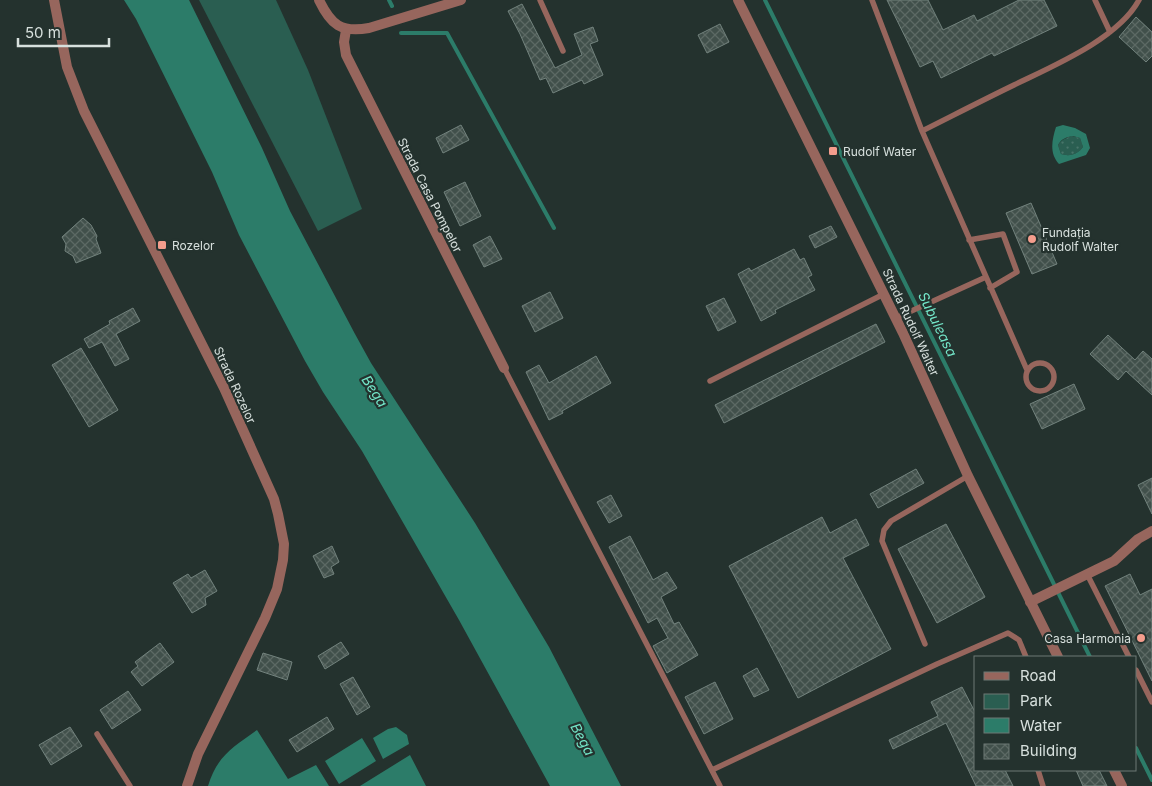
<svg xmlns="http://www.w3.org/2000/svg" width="1152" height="786" viewBox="0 0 1152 786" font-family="Inter,sans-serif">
	<defs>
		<pattern id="grass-dots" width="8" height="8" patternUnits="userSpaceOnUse" patternTransform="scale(1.25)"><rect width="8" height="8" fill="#2a5e51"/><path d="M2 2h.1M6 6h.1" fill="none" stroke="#48756a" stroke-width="1.8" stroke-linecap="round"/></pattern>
		<pattern id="building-cross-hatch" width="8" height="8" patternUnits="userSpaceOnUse" patternTransform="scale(1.25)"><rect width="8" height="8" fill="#41504b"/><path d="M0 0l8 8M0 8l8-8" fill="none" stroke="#5c6964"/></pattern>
	</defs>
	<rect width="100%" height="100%" fill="#24322e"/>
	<path fill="url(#grass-dots)" d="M1072,136L1080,138L1083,147C1078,154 1070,157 1061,154L1058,145C1062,139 1066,138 1072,136Z"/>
	<path fill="#2a5e51" d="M199,0H276L308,70L362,209L318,231Z"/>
	<path fill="#2c7c69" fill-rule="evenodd" d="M124,0H189L262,148L290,211L355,334L371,363L475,523L549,647L621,786H550L459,620L362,451L323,392L305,361L239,235L212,172L136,19Z
		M1063,125L1075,128L1086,134L1090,148L1086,155L1059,164C1049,153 1052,140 1056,127ZM1073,136L1080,138L1083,147C1078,154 1070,157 1061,154L1058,145C1061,139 1066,137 1073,136Z
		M396,727L407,735L409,744L383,759L373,738L388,729Z
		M257,730L288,779L316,765L329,786H208C217,756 233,747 257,730Z
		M362,738L376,761L339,784L325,761Z
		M410,755L426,786H360Z"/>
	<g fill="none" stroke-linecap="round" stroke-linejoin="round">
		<path stroke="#2c7c69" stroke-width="4" d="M389,0L392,6
			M765,0L1090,657
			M401,33H447L554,228
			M1136,748L1152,780"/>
	</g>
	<path fill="url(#building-cross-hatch)" stroke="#72827d" d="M887,0H928L943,30L974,15L977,21L1019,0H1044L1057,26L994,56L992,53L941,78L933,61L920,67Z
		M522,4L555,68L582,55L574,34L593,27L598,41L590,44L603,75L584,84L582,80L553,93L546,78L540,80L520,34L508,11Z
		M1136,17L1152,32V56L1146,62L1119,37Z
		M720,24L729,42L707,53L698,35Z
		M461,125L469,140L443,153L436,138Z
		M465,182L481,216L460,226L444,192Z
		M1031,203L1057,264L1032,274L1006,213Z
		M83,218L91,225L97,236L96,239L101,253L76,263L73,256L65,251L66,244L62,237Z
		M831,226L837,237L815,248L809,236Z
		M490,236L502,259L484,267L473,245Z
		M794,249L800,260L804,258L812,275L808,277L815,290L775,310L776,313L761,321L738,274L749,268L751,271Z
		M550,292L563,318L535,332L522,306Z
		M724,298L736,322L718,331L706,306Z
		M133,308L140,321L116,334L129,359L115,366L102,342L89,348L84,339L110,324L109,321Z
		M876,324L885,342L724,423L715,405Z
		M1108,335L1135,360L1143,351L1152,359V395L1126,371L1118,380L1090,354Z
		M81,348L118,410L89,427L52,365Z
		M596,356L611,383L562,411L563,413L549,420L526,372L539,365L549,383Z
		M1074,384L1085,409L1042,429L1030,404Z
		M916,469L924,483L878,508L870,494Z
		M1152,478V514L1138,485Z
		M611,495L622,516L609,523L597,502Z
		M822,517L830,533L856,519L869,545L843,558L891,649L798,698L729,566Z
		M946,524L985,597L937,623L898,549Z
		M630,536L653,580L667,572L677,588L661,597L674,624L679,622L698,655L667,673L653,646L668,638L657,618L648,623L609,547Z
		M332,546L339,562L331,567L334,574L324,578L313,556Z
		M205,570L217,591L205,598L206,605L192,613L173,583L188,574L191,578Z
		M1130,574L1140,595L1152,589V681L1105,586Z
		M341,642L349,654L325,669L318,656Z
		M160,643L174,662L142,686L131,672L138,666L135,662Z
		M263,653L292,662L287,680L257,670Z
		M757,668L769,690L754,697L743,676Z
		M353,677L370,707L357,715L340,684Z
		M715,682L733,719L704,734L685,697Z
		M962,687L976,714V770H1005L1013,786H976L946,723L893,749L889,740L938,716L931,702Z
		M128,691L141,710L112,729L100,710Z
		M327,717L334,729L297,752L289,740Z
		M70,727L82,746L51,765L39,745Z
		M1076,770H1099L1107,786H1083Z"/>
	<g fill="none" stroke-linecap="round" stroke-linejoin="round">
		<path stroke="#97665d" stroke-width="5.5" d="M540,0L563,51
			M872,0L922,131L1027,370
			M1095,0L1110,32
			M922,131C952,116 983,100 1014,85C1053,66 1118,39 1139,0
			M969,240L1003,234L1017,272L990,288
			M896,318L986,277
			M1026 377a14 14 0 1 1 28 0a14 14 0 1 1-28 0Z
			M504,368L720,786
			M710,381L884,294
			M1087,574L1129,657
			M925,644L882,541L884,530L891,521L968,476
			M1136,670L1152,702
			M97,734L130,786
			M712,770L937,664L1008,633L1019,640L1026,657
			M1038,770L1043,786"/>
		<path stroke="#97665d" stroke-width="10" d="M54,0L67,67L84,111L224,388L274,499L278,514L284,544L283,560L277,589L265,618L198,754L187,786
			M346,30L344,42L346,55L504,368
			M1030,602L1114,561L1138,539L1152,531"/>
		<path stroke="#97665d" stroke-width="10" d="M319,0C331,25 341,33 369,28L461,0
			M738,0L903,333L968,476L1058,657
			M1114,770L1122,786"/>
	</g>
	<g fill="#f49d8d" stroke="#24322e" stroke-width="2">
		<rect x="828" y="146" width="10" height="10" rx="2.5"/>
		<circle cx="1032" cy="239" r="5"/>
		<rect x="157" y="240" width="10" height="10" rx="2.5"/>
		<circle cx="1141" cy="638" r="5"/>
	</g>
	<g text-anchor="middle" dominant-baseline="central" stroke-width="4.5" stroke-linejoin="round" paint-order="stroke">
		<g font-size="12" fill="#d7e0dd" stroke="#24322e" text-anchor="start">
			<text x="843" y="151">Rudolf Water</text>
			<text x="1042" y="232">Fundația<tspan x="1042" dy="14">Rudolf Walter</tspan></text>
			<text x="172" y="245">Rozelor</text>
			<text x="1131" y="638" text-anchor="end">Casa Harmonia</text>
		</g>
		<g font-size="12" fill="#d7e0dd" stroke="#24322e">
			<text transform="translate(430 195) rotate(63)">Strada Casa Pompelor</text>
			<text transform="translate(911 322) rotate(65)">Strada Rudolf Walter</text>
			<text transform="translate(235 385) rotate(65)">Strada Rozelor</text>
		</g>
		<g font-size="14" font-style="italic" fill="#73e5c8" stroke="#24322e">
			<text transform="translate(938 324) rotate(64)">Subuleasa</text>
			<text transform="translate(375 391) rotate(57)">Bega</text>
			<text transform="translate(583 739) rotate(62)">Bega</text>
		</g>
	</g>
	<rect x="974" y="656" width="162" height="115" fill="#24322e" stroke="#6c7874"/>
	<rect x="984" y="672" width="25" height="8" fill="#97665d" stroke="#6c7874"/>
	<text x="1020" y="681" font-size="15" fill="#d7e0dd">Road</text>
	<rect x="984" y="694" width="25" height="15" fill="#2a5e51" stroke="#6c7874"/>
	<text x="1020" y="706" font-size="15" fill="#d7e0dd">Park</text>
	<rect x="984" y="718" width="25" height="15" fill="#2c7c69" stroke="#6c7874"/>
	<text x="1020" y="731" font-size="15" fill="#d7e0dd">Water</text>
	<rect x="984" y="744" width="25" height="15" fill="url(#building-cross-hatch)" stroke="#6c7874"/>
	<text x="1020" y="756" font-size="15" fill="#d7e0dd">Building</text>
	<path d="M18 38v8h91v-8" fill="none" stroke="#d7e0dd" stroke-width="2.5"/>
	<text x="25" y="38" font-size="15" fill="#d7e0dd" stroke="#24322e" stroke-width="4" paint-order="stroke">50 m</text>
</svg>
